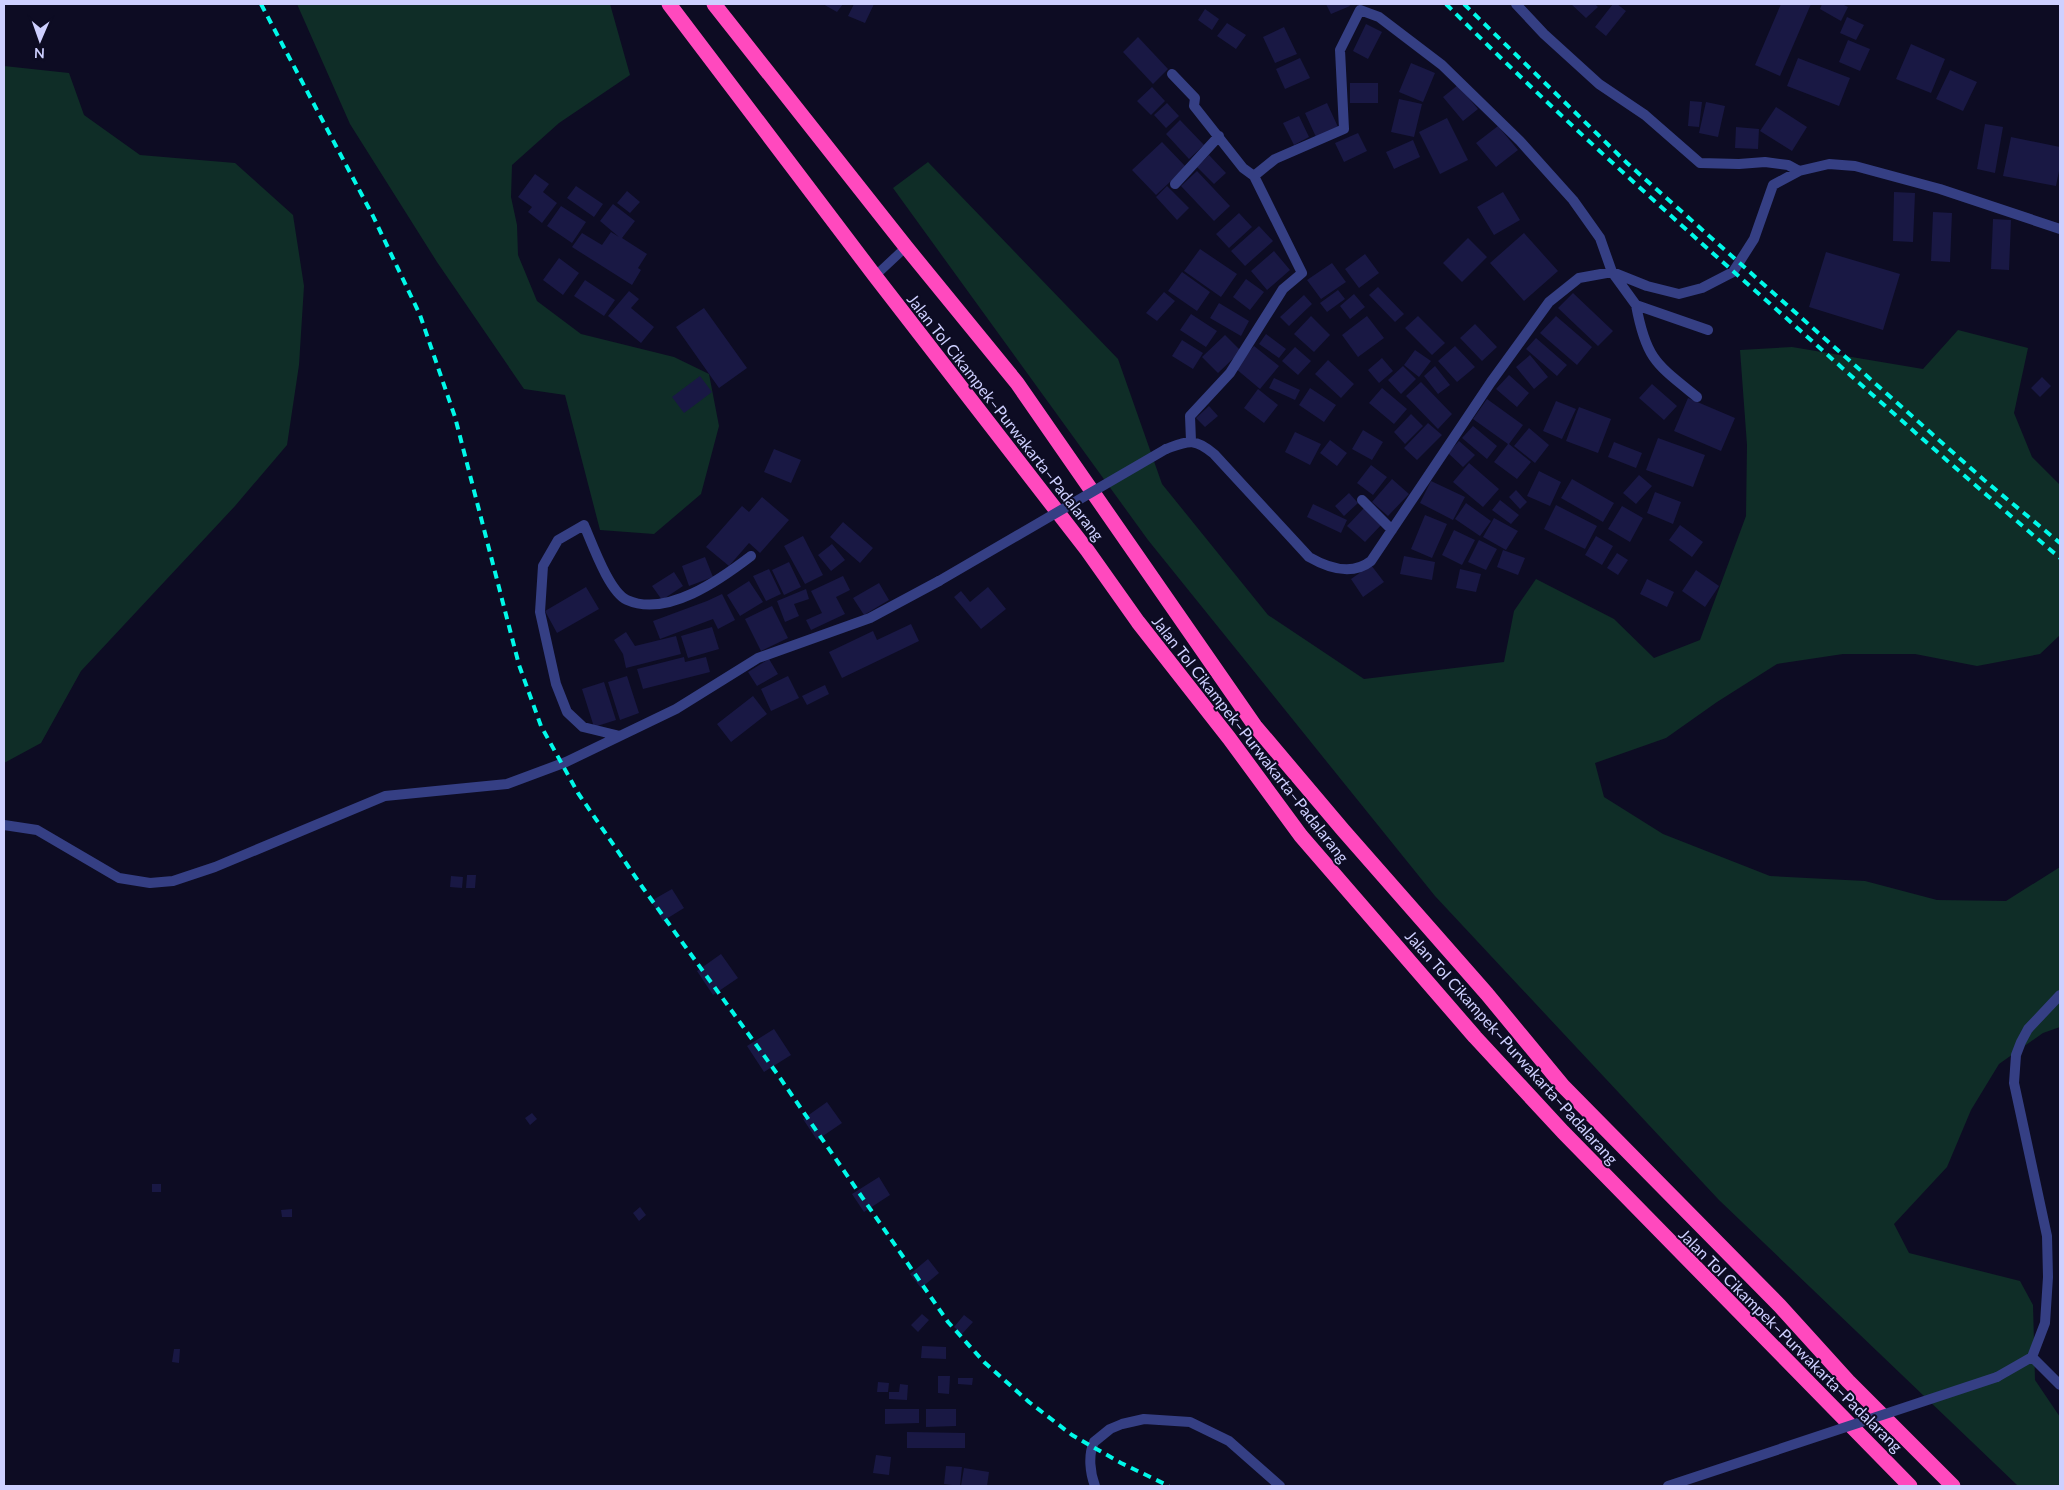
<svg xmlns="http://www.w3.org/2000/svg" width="2064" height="1490" viewBox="0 0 2064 1490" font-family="Lato,sans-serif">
	<rect width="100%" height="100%" fill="#0d0c23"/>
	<path fill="#0f2d27" d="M297,4H610L630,75L559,123L512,165L511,197L517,225L518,255L537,301L581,334L674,357L709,374L719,426L701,494L654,534L600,530L565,395L524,389L437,262L350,124Z
		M4,66L69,73L84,115L140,155L235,163L293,215L304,286L299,365L287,445L235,506L81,671L41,743L4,763Z
		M928,162L1118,359L1162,484L1268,615L1364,679L1504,662L1514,611L1536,579L1614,619L1654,658L1700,640L1746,516L1747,445L1740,350L1792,347L1923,369L1958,330L2028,348L2014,413L2032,457L2060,485V635L2040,654L1977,666L1915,654H1843L1777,664L1717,702L1666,738L1595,763L1604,797L1663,834L1770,876L1865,881L1937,900L2006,901L2060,867V1027L2043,1033L1999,1064L1971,1110L1947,1167L1894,1224L1909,1253L2020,1281L2033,1305L2035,1380L2060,1417V1486H2018L2016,1484L1719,1200L1435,896L1148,540L893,188Z"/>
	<path fill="#191844" d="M823,4H843L837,12Z
		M854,4H874L865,23L848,16Z
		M1326,4H1349L1350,6L1331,14Z
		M1571,4H1595L1598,7L1586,18Z
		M1613,4H1617L1626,11L1606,36L1595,27Z
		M1781,4H1811L1780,76L1755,65Z
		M1822,4H1842L1848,7L1841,21L1820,9Z
		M1205,9L1219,19L1212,30L1198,20Z
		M1847,17L1864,25L1856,40L1840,33Z
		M1227,23L1246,35L1236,49L1217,36Z
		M1366,24L1382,32L1368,59L1353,51Z
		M1284,27L1297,54L1275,63L1263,37Z
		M1138,37L1168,69L1153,84L1123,52Z
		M1848,40L1870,49L1860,71L1839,62Z
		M1911,44L1945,59L1931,93L1896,79Z
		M1300,58L1310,78L1285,89L1276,69Z
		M1798,58L1850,78L1839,106L1787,86Z
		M1411,63L1435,73L1423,102L1399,92Z
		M1950,70L1977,82L1963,111L1936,99Z
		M1350,83H1378V103H1350Z
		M1458,85L1478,109L1463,121L1443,97Z
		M1152,87L1165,101L1151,115L1137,101Z
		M1399,99L1422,104L1414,137L1391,132Z
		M1690,101L1702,102L1699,127L1688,126Z
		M1706,102L1725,106L1718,137L1699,133Z
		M1167,103L1179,116L1166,128L1154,115Z
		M1327,103L1338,127L1316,137L1305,113Z
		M1776,107L1807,127L1792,151L1760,131Z
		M1299,116L1309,137L1294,145L1283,123Z
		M1447,118L1468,160L1440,174L1419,132Z
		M1180,120L1204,145L1189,159L1166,134Z
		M1985,124L2003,127L1995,173L1977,169Z
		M1498,126L1518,150L1496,167L1476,143Z
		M1736,127L1759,129L1758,149L1735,148Z
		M1358,133L1367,151L1344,162L1335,143Z
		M2011,137L2060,147V166L2056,186L2003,176Z
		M1413,140L1420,157L1394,169L1386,152Z
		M1162,142L1186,167L1156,195L1132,170Z
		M1209,155L1226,173L1214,184L1197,167Z
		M1197,171L1230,206L1214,221L1181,186Z
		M535,174L549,184L543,192L557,203L542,223L528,212L532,207L518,197Z
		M576,186L603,204L594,217L567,198Z
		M1167,186L1189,208L1177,220L1156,197Z
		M627,191L640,202L630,213L617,203Z
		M1503,192L1520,220L1494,235L1477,207Z
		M1894,192L1915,193L1913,242L1893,241Z
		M613,204L635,221L622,238L647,254L638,268L641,270L632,285L572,247L582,233L602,245L611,232L619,237L600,221Z
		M561,206L586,222L572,243L547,226Z
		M1933,212L1952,213L1950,262L1931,261Z
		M1239,213L1252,227L1229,248L1216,234Z
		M1993,219L2011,220L2009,270L1991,269Z
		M1259,226L1273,241L1245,266L1231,251Z
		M1524,233L1558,271L1524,301L1490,263Z
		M1468,238L1487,257L1462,282L1443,263Z
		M1200,249L1237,274L1221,297L1184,271Z
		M1274,251L1290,270L1267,290L1251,271Z
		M1826,252L1900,274L1883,330L1809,307Z
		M1365,254L1379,273L1359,288L1345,269Z
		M559,258L579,273L563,295L543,280Z
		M1332,263L1346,282L1321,299L1307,280Z
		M1182,272L1210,292L1197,311L1168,291Z
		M1246,279L1264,292L1250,310L1233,297Z
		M585,280L615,300L604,316L574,296Z
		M1378,287L1404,314L1395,322L1369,295Z
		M1338,290L1345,299L1327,312L1320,303Z
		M629,291L639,299L631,308L654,327L641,343L608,316Z
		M1164,292L1175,301L1157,321L1146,313Z
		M1573,293L1613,331L1598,346L1558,308Z
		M1354,294L1365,307L1350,319L1340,306Z
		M1304,295L1312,304L1289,326L1280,317Z
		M1219,303L1249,321L1241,336L1210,318Z
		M704,308L747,368L719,388L676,327Z
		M1191,314L1217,331L1206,347L1180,330Z
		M1311,316L1330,335L1314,352L1294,334Z
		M1367,316L1384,338L1358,357L1342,335Z
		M1418,316L1445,343L1432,355L1405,328Z
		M1556,316L1592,347L1577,365L1540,333Z
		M1475,324L1497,347L1482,361L1460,338Z
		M1266,334L1286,349L1279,358L1259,344Z
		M1225,335L1241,351L1218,373L1202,357Z
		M1536,338L1567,365L1557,376L1526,349Z
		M1182,340L1203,353L1193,369L1172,356Z
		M1254,346L1279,366L1260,389L1235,368Z
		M1455,346L1475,367L1457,382L1438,361Z
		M1295,347L1311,361L1298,375L1282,361Z
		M1415,350L1431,361L1419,377L1404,365Z
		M1530,355L1548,377L1534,389L1516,367Z
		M1382,358L1393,371L1379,383L1368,370Z
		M1328,360L1354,384L1341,398L1315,374Z
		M1403,366L1416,379L1401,394L1388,380Z
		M1435,366L1450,385L1438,394L1424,376Z
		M1509,375L1529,393L1517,407L1496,389Z
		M700,376L712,392L684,413L672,397Z
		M2042,377L2051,386L2040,397L2031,388Z
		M1274,378L1300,390L1295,400L1269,388Z
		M1421,382L1452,414L1438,429L1406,396Z
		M1652,384L1677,406L1664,420L1639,398Z
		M1310,388L1336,405L1324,422L1299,405Z
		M1382,388L1407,409L1394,424L1369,403Z
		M1258,389L1278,405L1264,423L1244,408Z
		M1688,398L1735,418L1721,451L1674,431Z
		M1487,399L1523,425L1509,444L1531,462L1517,479L1494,462L1508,444L1473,419Z
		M1556,401L1576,409L1562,439L1543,431Z
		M1209,406L1218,416L1205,427L1196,418Z
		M1579,407L1611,419L1598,453L1566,441Z
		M1411,414L1423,426L1405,444L1394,432Z
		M1428,423L1442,435L1417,460L1404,448Z
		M1473,426L1497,446L1487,459L1462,438Z
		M1529,428L1549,445L1535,463L1514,446Z
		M1363,430L1383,442L1372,460L1352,449Z
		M1295,432L1321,444L1310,465L1285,452Z
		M1658,438L1705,455L1693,487L1646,470Z
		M1330,440L1347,453L1337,466L1320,453Z
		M1459,441L1475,455L1463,467L1448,453Z
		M1614,442L1642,453L1636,468L1608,457Z
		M774,449L801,460L791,483L764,472Z
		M1469,463L1499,489L1483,507L1453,482Z
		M1371,465L1387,477L1373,495L1357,483Z
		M1539,471L1561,482L1550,506L1527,496Z
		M1639,475L1652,486L1636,504L1623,493Z
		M1392,479L1409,494L1388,516L1372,502Z
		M1572,479L1614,503L1603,522L1561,498Z
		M1431,481L1465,497L1453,520L1420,503Z
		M1516,490L1527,502L1520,509L1509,497Z
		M1655,492L1681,502L1673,524L1647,513Z
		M1349,493L1358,503L1344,516L1335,506Z
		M762,497L789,520L760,553L749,543L729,566L706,547L742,506L749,512Z
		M1500,500L1519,515L1511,524L1492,510Z
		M1466,503L1491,521L1480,536L1455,519Z
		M1313,504L1347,520L1341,533L1307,517Z
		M1556,505L1597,526L1585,549L1544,529Z
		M1622,506L1643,518L1630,542L1608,529Z
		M1364,508L1382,524L1365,542L1347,526Z
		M1425,515L1447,524L1432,558L1411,549Z
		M1494,518L1518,531L1506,550L1483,537Z
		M843,522L873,548L860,563L830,537Z
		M1680,525L1703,542L1692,557L1669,540Z
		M1454,530L1475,540L1462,565L1442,555Z
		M803,536L823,575L805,584L784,546Z
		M1596,536L1613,546L1602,565L1585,555Z
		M1479,540L1497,549L1486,570L1468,562Z
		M832,544L845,560L831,571L818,555Z
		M1503,550L1525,558L1518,575L1497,567Z
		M1617,553L1628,560L1618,575L1607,568Z
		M1404,556L1435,562L1432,580L1400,574Z
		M705,557L713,577L689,586L682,566Z
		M789,562L801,587L784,595L772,570Z
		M1371,565L1384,582L1363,597L1351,579Z
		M769,569L781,594L766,601L753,576Z
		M1460,569L1481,574L1476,592L1456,588Z
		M1696,570L1719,586L1705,607L1682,591Z
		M674,572L683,586L662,600L652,586Z
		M843,576L850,590L836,597L845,614L811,630L806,620L822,613L811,591Z
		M1647,579L1674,592L1667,607L1640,594Z
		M749,581L763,602L740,616L727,595Z
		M879,583L889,600L864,615L853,598Z
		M586,587L599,609L557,633L545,611Z
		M988,587L1006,609L981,629L954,597L961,591L970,602Z
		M806,589L809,599L794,604L799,616L785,622L777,601Z
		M722,594L735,620L718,629L713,619L660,639L653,621L707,601Z
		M772,606L788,638L761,651L745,619Z
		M911,624L919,641L842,678L829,652L873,631L877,640Z
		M712,627L719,649L688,658L681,636Z
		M626,632L635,646L676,636L681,654L626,668L623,654L614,640Z
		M684,657L685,662L706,657L710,672L643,689L637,669Z
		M769,659L778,674L757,686L748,672Z
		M627,676L639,713L620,720L608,682Z
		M788,676L799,698L771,711L761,689Z
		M604,682L616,720L594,727L582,689Z
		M825,685L829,694L807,705L802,696Z
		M753,696L767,714L731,742L717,724Z
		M467,875H476L475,888H466Z
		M451,876L463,877L462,888L450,887Z
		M672,889L684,908L663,921L651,901Z
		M721,954L738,978L713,995L697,971Z
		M774,1029L791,1055L764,1072L747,1046Z
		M827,1102L842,1123L817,1140L803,1119Z
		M532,1113L537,1119L530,1125L525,1118Z
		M879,1177L890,1195L864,1212L852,1194Z
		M152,1184H161V1192H152Z
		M640,1207L646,1215L639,1221L633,1213Z
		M292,1209V1217H282L281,1210Z
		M928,1259L939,1273L921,1288L910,1274Z
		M922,1314L929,1320L918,1332L911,1325Z
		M964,1315L973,1322L962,1334L954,1327Z
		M922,1346L946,1347V1359L921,1358Z
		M174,1349H180L179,1363L172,1362Z
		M938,1376H950L949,1394L938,1393Z
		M958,1378H973L972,1385L958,1384Z
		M878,1382L889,1383L888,1392H877Z
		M900,1384L908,1385L907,1400L889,1399V1392H899Z
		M885,1409H919V1423L885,1424Z
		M926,1409H956V1426L926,1427Z
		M907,1432L965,1433V1448H907Z
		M876,1455L891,1457L889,1475L873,1473Z
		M946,1466L962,1467L960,1486L944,1484Z
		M964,1468L989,1472L987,1486H961Z"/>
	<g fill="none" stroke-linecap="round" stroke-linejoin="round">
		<path stroke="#353f84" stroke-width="9" d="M875,276L906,247"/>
		<path stroke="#353f84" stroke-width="10" d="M1516,4L1544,34L1599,84L1645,115L1700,163L1739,164L1765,162L1788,165L1799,171
			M1172,74L1195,98L1194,106L1243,168L1254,176L1302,273L1283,289L1230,373L1190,416L1191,441
			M1254,176L1275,159L1344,129L1340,50L1360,10L1379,17L1442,65L1520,141L1573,200L1600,238L1612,272L1636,305L1708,330
			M1175,184L1219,136
			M1636,305C1646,359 1656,364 1697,397
			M1166,449C1188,441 1194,437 1214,454L1309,557C1328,568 1352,576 1371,561L1491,382L1549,302L1579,278L1612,272L1647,286L1679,294L1702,288L1733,272L1754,239L1773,185L1799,171L1829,164L1855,166L1940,189L2060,229
			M1362,500L1392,530
			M620,736L583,727L567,712L556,684L540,612L543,566L558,540L584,525C592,543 609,592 627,600C667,618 721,579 751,556
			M4,825L37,830L119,878L150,883L173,881L215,867L385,796L507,784L566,762L676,709L758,658L870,618L939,581
			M2032,1357L2060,1385
			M1997,1377L2032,1357L2045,1323L2048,1277L2047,1236L2014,1083L2016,1055L2021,1042L2028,1029L2060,995
			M1095,1486C1090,1473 1088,1455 1094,1442L1110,1429L1122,1424L1144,1419L1190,1422L1229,1441L1280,1486"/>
		<path stroke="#ff49be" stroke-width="15" d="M669,4L875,276L1087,550L1138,622L1229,738L1301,836L1475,1037L1563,1132L1910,1486
			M714,4L906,247L1017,383L1255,726L1343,830L1487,994L1563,1086L1780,1306L1848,1381L1953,1486"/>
		<path stroke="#00f9e9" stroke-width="4" stroke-dasharray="8 6" stroke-linecap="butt" d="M261,4L373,216L420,315L455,417L519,665L541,726L578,793L643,888L778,1075L948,1322L984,1362L1029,1402L1072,1435L1121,1463L1169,1486
			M1446,4C1555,113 1669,215 1785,317C1876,398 1967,479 2060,558
			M1464,4L1627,163L1984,480L2060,543"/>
		<path stroke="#353f84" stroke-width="10" d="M939,581L1166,449
			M1668,1486L1997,1377"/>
	</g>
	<g text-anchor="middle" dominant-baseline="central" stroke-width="4" stroke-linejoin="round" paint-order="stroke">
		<g font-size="16" fill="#ced0ff" stroke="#0d0c23">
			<text transform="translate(1006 417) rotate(52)">Jalan Tol Cikampek–Purwakarta–Padalarang</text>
			<text transform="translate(1251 739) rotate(52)">Jalan Tol Cikampek–Purwakarta–Padalarang</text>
			<text transform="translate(1512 1047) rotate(48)">Jalan Tol Cikampek–Purwakarta–Padalarang</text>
			<text transform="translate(1791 1340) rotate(45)">Jalan Tol Cikampek–Purwakarta–Padalarang</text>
		</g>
	</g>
	<rect width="2064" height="1490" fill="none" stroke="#ced0ff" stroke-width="10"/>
	<g transform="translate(40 40) rotate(182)" stroke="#0d0c23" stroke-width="4" paint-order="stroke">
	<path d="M0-4L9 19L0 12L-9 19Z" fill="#ced0ff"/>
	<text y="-8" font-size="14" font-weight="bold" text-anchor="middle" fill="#ced0ff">N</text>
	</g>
</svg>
